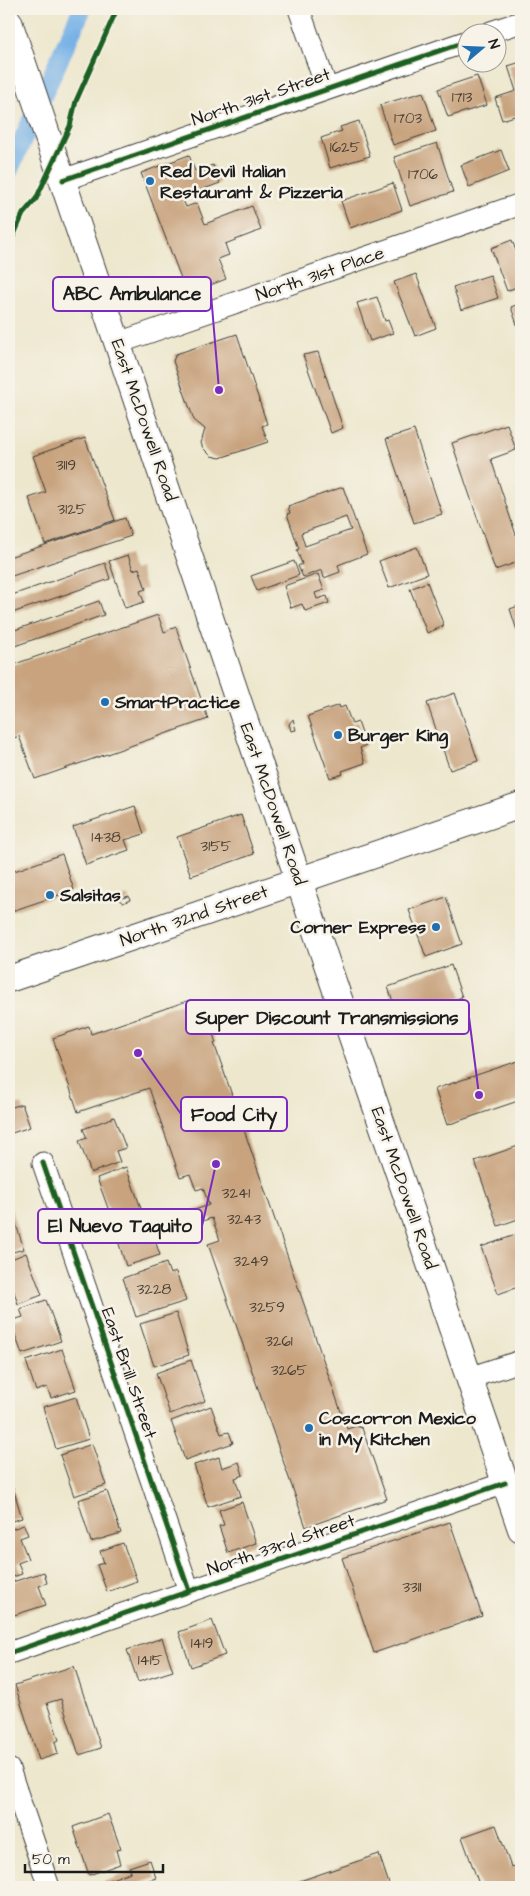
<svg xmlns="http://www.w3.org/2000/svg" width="530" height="1896" viewBox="0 0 530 1896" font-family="'Architects Daughter',sans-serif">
	<rect width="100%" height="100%" fill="#f7f3e8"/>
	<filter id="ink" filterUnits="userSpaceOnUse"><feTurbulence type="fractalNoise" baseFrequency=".02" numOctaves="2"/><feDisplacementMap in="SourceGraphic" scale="10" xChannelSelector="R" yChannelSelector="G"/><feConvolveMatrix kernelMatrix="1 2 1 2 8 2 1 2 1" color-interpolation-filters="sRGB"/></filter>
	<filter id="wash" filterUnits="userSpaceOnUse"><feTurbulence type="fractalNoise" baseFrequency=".0096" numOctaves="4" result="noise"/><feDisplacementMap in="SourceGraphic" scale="20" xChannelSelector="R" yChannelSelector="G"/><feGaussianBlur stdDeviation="1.12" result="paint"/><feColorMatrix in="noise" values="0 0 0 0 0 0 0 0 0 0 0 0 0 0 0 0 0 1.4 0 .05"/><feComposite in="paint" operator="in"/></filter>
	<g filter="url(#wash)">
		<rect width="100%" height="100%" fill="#ede7cd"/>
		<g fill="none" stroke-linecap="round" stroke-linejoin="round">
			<path stroke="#74b0e6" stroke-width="19" d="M9,170L82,9"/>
		</g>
		<g id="blocks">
			<path fill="#c8a37e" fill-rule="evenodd" d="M521,62V114L502,120L495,98L516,91L508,66Z
				M477,76L487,105L448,117L438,89Z
				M423,92L436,131L393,145L380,105Z
				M359,121L370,156L330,168L321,138L342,131L340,127Z
				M437,143L453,192L410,206L394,157Z
				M501,150L509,171L469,187L461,165Z
				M189,155L195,171L213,165L220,183L182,197L186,207L197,203L205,224L252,206L261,230L225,244L229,255L218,259L226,279L187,294L141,173Z
				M393,183L402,210L350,228L341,201Z
				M512,240L521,265V285L507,291L491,248Z
				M416,274L436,328L415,336L394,282Z
				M490,275L498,298L461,310L453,287Z
				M377,297L385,321L388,320L393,333L370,341L357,303Z
				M521,303V336L511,307Z
				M237,334L267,424L262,426L268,442L220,458L211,456L203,448L201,443L205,429L194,420L173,361L176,354Z
				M318,352L343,428L331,433L303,355Z
				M9,368L14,382L9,384Z
				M507,424L516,450L491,459L516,535L521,533V561L495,570L452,443Z
				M414,430L442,514L414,523L386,439Z
				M85,438L115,520L45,544L29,498L46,492L33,456Z
				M343,487L367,554L338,565L340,572L324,578L322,570L303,577L298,566L302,564L297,550L299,549L287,514L290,513L288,506ZM346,517L351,530L305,546L301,533Z
				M125,518L131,536L9,577V557Z
				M417,547L427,574L389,588L379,561Z
				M128,555L133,570L139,568L146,589L140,591L144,602L125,608L109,561Z
				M294,561L299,575L257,591L251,576Z
				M105,563L110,579L9,614V596Z
				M318,574L324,590L315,593L317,599L327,596L329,603L305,611L302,604L291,608L284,586Z
				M427,582L444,626L427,633L410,589Z
				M99,601L104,615L9,648V632Z
				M521,605V643L510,609Z
				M158,615L164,632L176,627L208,719L35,779L19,736L9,740V666Z
				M455,693L478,761L450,770L427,703Z
				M339,705L340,708L345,706L352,724L358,722L366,745L360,748L365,763L342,771L343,774L330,778L308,716Z
				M293,719L296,730L291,731L289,724Z
				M135,806L144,834L125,840L129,850L86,865L73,827Z
				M241,815L254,854L191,876L177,837Z
				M62,854L74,890L9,912V873Z
				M129,896L130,900L123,903L118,899Z
				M446,897L462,944L426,957L409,910Z
				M451,965L462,997L399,1019L388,987Z
				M190,1000L199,1002L203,1014L206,1013L216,1043H214L347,1429L356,1426L362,1428L387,1499L306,1527L208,1244L220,1240L212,1218L196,1223L192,1211L209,1205L203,1188L196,1190L190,1174L180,1177L149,1088L78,1112L53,1038L89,1026L91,1034Z
				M521,1060V1100L447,1125L435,1089Z
				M22,1104L30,1127L9,1134V1108Z
				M114,1117L126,1148L116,1151L120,1162L91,1173L79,1141L87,1138L83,1129Z
				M521,1145V1218L498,1226L475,1161Z
				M126,1167L141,1208L112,1219L97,1178Z
				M10,1206L24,1249L9,1253V1207Z
				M146,1214L160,1255L126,1266L113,1225Z
				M521,1233V1286L498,1294L481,1247Z
				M26,1253L42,1295L18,1304L13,1289L9,1291V1260Z
				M166,1263L170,1274L176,1272L186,1301L136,1317L123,1278Z
				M46,1300L61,1341L22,1354L10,1321L23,1317L20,1309Z
				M176,1313L189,1355L154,1366L140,1324Z
				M62,1349L76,1390L51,1398L47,1387L36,1391L26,1361Z
				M191,1360L205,1401L170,1414L156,1373Z
				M76,1397L89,1439L56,1449L43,1407Z
				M211,1406L221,1434L229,1432L233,1443L185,1460L171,1421Z
				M92,1444L106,1485L74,1496L60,1455Z
				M219,1457L222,1468L239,1462L243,1475L235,1478L241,1496L208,1507L194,1465Z
				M13,1488L22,1518L9,1522V1489Z
				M107,1491L121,1533L91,1542L78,1500Z
				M242,1502L256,1543L228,1553L219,1526L224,1525L219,1510Z
				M450,1522L482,1616L374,1653L342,1558Z
				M24,1525L28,1535L20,1538L28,1559L18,1563L22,1574L9,1578V1530Z
				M123,1543L137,1581L107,1592L97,1565L104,1563L100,1551Z
				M44,1572L47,1583L39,1586L46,1605L11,1616L9,1608V1583Z
				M212,1620L225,1655L191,1667L179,1632Z
				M162,1638L173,1671L138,1682L127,1650Z
				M74,1666L101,1748L79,1755L61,1699L47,1703L59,1740L55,1742L58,1754L39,1760L15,1685Z
				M108,1814L121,1849L116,1850L120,1864L89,1875L73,1827Z
				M496,1825L511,1867L521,1863V1887H480L462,1837Z
				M379,1854L390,1887H285V1886Z
				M150,1860L156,1878L137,1884L138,1887H89L131,1872L129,1867Z"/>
		</g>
	</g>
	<g filter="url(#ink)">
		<use href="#blocks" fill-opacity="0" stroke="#3b3a37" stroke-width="1"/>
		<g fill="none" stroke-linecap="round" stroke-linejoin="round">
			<g stroke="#3b3a37" stroke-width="23">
				<path id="minor" d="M299,9L327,89
					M491,32L521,22
					M63,180L468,41
					M118,343L521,204
					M43,1163L189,1591
					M469,1378L521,1361
					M9,1653L505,1483
					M9,1769L49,1887"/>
			</g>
			<g stroke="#3b3a37" stroke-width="28">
				<path id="major" d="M9,22L327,964L521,1529
					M9,979L521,805"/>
			</g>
			<use href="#minor" stroke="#fff" stroke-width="21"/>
			<use href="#major" stroke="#fff" stroke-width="26"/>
			<g stroke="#f7f3e8" stroke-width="8">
				<path id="cycleway" d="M63,180L468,41
					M9,246L23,214L36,199L70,126L76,101L117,9
					M43,1163L189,1591
					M9,1653L505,1483"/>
			</g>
			<use href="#cycleway" stroke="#1b5e20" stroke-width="5"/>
		</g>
	</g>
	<g fill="#1f6fb2" stroke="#f7f3e8" stroke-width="2">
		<circle cx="150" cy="181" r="5"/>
		<circle cx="105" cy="702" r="5"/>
		<circle cx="338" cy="735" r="5"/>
		<circle cx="50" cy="895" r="5"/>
		<circle cx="436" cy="927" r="5"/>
		<circle cx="309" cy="1428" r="5"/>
	</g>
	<g text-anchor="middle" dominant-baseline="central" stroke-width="5" stroke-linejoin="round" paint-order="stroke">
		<g font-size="15" fill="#473e34">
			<text x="462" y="97">1713</text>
			<text x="408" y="118">1703</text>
			<text x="345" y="147">1625</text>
			<text x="423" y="174">1706</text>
			<text x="66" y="465">3119</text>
			<text x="72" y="509">3125</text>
			<text x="106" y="837">1438</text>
			<text x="216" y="846">3155</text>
			<text x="236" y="1193">3241</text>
			<text x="244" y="1219">3243</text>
			<text x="251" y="1261">3249</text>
			<text x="154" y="1289">3228</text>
			<text x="267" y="1307">3259</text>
			<text x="279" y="1341">3261</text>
			<text x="289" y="1370">3265</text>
			<text x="412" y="1587">3311</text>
			<text x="202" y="1643">1419</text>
			<text x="150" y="1660">1415</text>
		</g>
		<g font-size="18" fill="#1c1c1c" stroke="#f7f3e8">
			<text transform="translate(261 97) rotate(-19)">North 31st Street</text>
			<text transform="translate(320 274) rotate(-19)">North 31st Place</text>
			<text transform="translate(144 420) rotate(71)">East McDowell Road</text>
			<text transform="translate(273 804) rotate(71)">East McDowell Road</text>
			<text transform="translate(194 916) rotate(-19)">North 32nd Street</text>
			<text transform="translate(404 1188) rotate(71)">East McDowell Road</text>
			<text transform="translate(129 1373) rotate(71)">East Brill Street</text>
			<text transform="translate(281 1545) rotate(-19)">North 33rd Street</text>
		</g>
		<g font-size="18" font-weight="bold" fill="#1c1c1c" stroke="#f7f3e8" text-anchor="start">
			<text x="160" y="171">Red Devil Italian<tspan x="160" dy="21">Restaurant &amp; Pizzeria</tspan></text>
			<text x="115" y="702">SmartPractice</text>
			<text x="348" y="735">Burger King</text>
			<text x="60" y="895">Salsitas</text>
			<text x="426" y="927" text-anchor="end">Corner Express</text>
			<text x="319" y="1418">Coscorron Mexico<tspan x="319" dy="21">in My Kitchen</tspan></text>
		</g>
	</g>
	<path fill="none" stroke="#7b2cbf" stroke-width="2" d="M219 390L211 294M479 1095L469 1017M138 1053L181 1114M216 1164L202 1226"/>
	<g fill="#7b2cbf" stroke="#f7f3e8" stroke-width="2">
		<circle cx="219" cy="390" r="5"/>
		<circle cx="479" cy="1095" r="5"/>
		<circle cx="138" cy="1053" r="5"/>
		<circle cx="216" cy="1164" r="5"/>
	</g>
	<g fill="#f7f3e8" stroke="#7b2cbf" stroke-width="2">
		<rect x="53" y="277" width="158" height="34" rx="5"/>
		<rect x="186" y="1000" width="283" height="34" rx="5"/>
		<rect x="181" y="1097" width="106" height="34" rx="5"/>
		<rect x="38" y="1209" width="164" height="34" rx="5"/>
	</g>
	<g font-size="19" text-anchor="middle" font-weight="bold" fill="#1c1c1c">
		<text x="132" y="300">ABC Ambulance</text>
		<text x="327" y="1024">Super Discount Transmissions</text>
		<text x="234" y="1121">Food City</text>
		<text x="120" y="1232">El Nuevo Taquito</text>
	</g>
	<rect width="530" height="1896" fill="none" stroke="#f7f3e8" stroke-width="30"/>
	<g transform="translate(482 48) rotate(71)"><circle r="24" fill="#f7f3e8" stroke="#9f9d96"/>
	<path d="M0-4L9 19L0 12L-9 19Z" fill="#1f6fb2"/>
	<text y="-8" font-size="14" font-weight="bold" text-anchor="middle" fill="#1c1c1c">N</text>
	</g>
	<path d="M25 1864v8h138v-8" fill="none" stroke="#1c1c1c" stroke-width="2.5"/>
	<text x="32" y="1864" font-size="15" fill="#1c1c1c" stroke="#f7f3e8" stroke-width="4" paint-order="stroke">50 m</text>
</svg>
